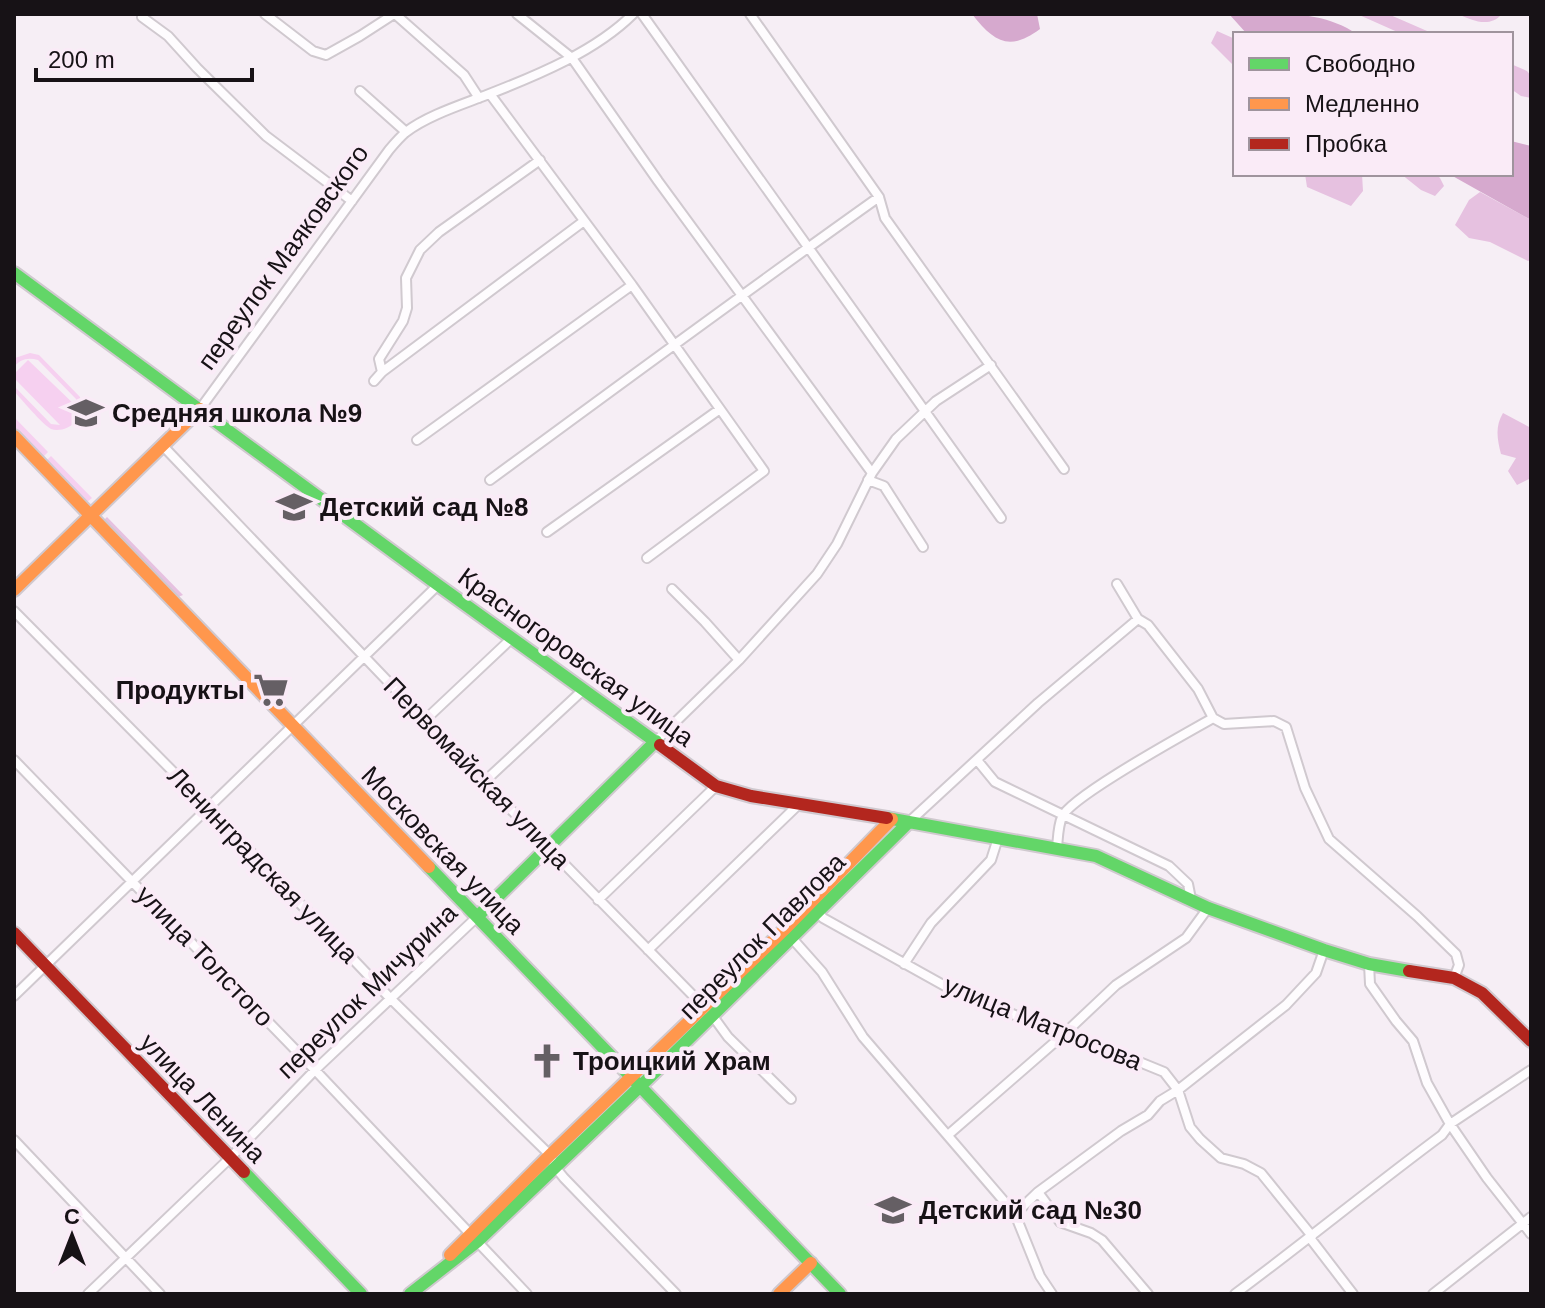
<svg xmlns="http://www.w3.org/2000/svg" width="1545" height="1308" viewBox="0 0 1545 1308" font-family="Helvetica,sans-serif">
	<rect width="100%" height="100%" fill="#f6eef5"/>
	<path fill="#f6d0f0" d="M30,353L39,355L80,397C82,406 82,415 75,422C70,428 59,432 51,429C42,424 22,400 14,391V386L51,424L60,425L14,378V374L28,360L78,408L76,399L38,360C28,357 20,359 14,367L15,358Z
		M14,417L48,452L43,457L14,427Z
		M51,456L92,498L87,502L47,460Z"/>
	<path fill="#e6c1e0" d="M1357,14H1388L1434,34H1402Z
		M1458,14H1502C1490,28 1473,21 1458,14Z
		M1217,31L1235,39V67L1211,43Z
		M1511,64L1527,71L1531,76V98L1521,96L1511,89Z
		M1305,174H1362L1363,191L1351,206L1307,187Z
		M1401,174H1436L1440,178L1444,186L1435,196L1421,190Z
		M1480,192L1531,220V260L1528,261L1490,242L1469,238L1455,225L1469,200Z
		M1503,413L1531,428V478L1517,485L1508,471L1516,458L1501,454C1497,439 1495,426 1503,413Z
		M107,517L183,595L178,597L103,521Z"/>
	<path fill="#d6a9ce" d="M972,14H1037L1040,29C1009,52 994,42 972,14Z
		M1229,14C1273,14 1319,8 1357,34H1247Z
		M1511,141L1531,146V220L1449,174H1511Z"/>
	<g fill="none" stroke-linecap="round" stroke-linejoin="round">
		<g stroke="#d0c9cf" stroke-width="12">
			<path id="street" d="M265,14L313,51L326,55L360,36L394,14
				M395,14L464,75L479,98
				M517,14L572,58L658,181L872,473
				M642,14L1001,518
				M750,14L879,197L885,218L1064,469
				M142,17L168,36L197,68L266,136L352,201
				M360,91L406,132
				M490,94L632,285L764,471L647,558
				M382,372L379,359L403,321L407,308L406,278L420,250L439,232L540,160
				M374,381L382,372L584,221
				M200,409L389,150C394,144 400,137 406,132C428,115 464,104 489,94C538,75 596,51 633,14
				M417,440L632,285
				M163,446L484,782L712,1015L728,1037L791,1099
				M490,480C619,385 748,290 879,197
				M868,480L884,486L923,547
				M547,532L720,409
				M1117,584L1138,619L1148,625L1198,689L1213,718L1224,724L1274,721L1286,727L1305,788L1329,839L1417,916L1456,954L1459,965L1454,978
				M672,589L705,622L739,660
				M14,611L208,807L390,998L550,1155L555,1167L564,1178L676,1294
				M425,720L512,638
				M656,741L739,660L817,574L837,544L872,473L896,439L936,401L991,365
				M14,760L315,1070L527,1294
				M977,760L995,782L1169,866L1188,884L1191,899
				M484,782L583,690
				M909,822L1038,703L1138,619
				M1057,848C1058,838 1058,826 1062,817C1071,796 1187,733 1213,718
				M598,900L716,786
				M816,909L823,918L945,986L1063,1035L1096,1048L1115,1052L1164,1072L1178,1090L1190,1127L1200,1139L1221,1158L1244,1164L1261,1173L1312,1236
				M790,936L822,972L863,1037L1015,1214L1040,1276L1052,1294
				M648,950L799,804
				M904,964L931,923L991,860L998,838
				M1369,964L1370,984L1396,1021L1413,1041L1427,1083L1450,1124L1487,1178L1531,1234
				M14,996L438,585
				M948,1135L1063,1035L1116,985L1186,938L1208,908
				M14,1140L160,1294
				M1038,1192L1060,1222L1091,1233L1102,1240L1148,1294
				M1015,1214L1038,1192L1121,1131L1148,1115L1160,1101L1178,1090L1286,1005L1316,973L1324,950
				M1310,1238L1353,1294
				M88,1294L230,1158L315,1070L477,917
				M1235,1294C1305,1242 1372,1187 1442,1135L1450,1124L1531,1070
				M1433,1294L1531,1217"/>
		</g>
		<g stroke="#d0c9cf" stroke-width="16">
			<path id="fast" d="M14,273L438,585L660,745
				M887,818L1096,856L1208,908L1324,950L1369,964L1409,971
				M429,867L840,1294
				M477,917L656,741
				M244,1172L361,1294
				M410,1294L478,1241L650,1077L909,822"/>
		</g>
		<g stroke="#d0c9cf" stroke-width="16">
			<path id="slow" d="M14,436L429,867
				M14,590L200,409
				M450,1255L550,1155L784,930L892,819
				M779,1294L811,1263"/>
		</g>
		<g stroke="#d0c9cf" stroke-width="16">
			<path id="jam" d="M660,745L716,786L751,796L887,818
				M14,933L244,1172
				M1409,971L1454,978L1482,993L1531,1041"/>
		</g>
		<use href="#street" stroke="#fefcfe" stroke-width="8"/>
		<use href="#fast" stroke="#63d668" stroke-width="12"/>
		<use href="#slow" stroke="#ff974d" stroke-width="12"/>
		<use href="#jam" stroke="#b3261e" stroke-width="12"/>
	</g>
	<defs>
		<g id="school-bare" transform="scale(2.76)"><path d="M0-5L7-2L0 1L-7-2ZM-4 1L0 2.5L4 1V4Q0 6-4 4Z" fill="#655f64" stroke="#faebf7" stroke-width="2.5" paint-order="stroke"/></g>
		<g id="supermarket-bare" transform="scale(2.76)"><path d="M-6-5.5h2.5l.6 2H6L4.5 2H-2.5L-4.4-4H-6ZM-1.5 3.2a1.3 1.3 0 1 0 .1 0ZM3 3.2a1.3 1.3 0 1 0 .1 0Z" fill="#655f64" stroke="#faebf7" stroke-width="2.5" paint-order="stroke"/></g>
		<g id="church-bare" transform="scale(2.76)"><path d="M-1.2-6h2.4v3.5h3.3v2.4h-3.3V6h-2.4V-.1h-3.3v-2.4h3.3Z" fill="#655f64" stroke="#faebf7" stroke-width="2.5" paint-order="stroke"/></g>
	</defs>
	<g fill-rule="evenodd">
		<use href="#school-bare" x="86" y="413"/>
		<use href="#school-bare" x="294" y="507"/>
		<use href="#supermarket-bare" x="271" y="690"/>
		<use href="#church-bare" x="547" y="1061"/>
		<use href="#school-bare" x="893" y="1210"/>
	</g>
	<g text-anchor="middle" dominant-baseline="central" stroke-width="8" stroke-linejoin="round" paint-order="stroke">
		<g font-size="26" fill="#171216" stroke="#faebf7">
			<text transform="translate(283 257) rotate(-54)">переулок Маяковского</text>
			<text transform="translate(576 657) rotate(36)">Красногоровская улица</text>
			<text transform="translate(477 773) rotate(46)">Первомайская улица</text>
			<text transform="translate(443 850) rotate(46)">Московская улица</text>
			<text transform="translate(263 865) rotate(46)">Ленинградская улица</text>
			<text transform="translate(762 936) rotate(-45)">переулок Павлова</text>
			<text transform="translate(205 956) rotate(46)">улица Толстого</text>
			<text transform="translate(367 991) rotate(-44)">переулок Мичурина</text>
			<text transform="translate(1043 1023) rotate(22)">улица Матросова</text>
			<text transform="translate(203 1098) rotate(46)">улица Ленина</text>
		</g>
		<g font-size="26" font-weight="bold" fill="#171216" stroke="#faebf7" text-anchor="start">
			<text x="112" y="413">Средняя школа №9</text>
			<text x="320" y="507">Детский сад №8</text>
			<text x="245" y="690" text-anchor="end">Продукты</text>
			<text x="573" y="1061">Троицкий Храм</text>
			<text x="919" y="1210">Детский сад №30</text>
		</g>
	</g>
	<rect width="1545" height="1308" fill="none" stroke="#171216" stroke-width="32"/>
	<rect x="1233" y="32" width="280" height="144" fill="#faebf7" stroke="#9f949d" stroke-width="2"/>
	<rect x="1249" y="58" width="40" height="12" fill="#63d668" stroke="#9f949d" stroke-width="2"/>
	<text x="1305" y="72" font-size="24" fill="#171216">Свободно</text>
	<rect x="1249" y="98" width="40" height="12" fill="#ff974d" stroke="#9f949d" stroke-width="2"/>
	<text x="1305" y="112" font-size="24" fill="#171216">Медленно</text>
	<rect x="1249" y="138" width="40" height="12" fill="#b3261e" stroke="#9f949d" stroke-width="2"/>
	<text x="1305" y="152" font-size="24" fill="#171216">Пробка</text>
	<g transform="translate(72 1236)" stroke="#faebf7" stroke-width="6" paint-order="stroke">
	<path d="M0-6L14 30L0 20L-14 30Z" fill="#171216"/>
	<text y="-12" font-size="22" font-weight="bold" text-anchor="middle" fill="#171216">С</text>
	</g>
	<path d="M36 68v12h216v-12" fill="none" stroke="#171216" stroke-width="4"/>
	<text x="48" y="68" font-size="24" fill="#171216" stroke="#faebf7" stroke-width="6" paint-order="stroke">200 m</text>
</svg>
